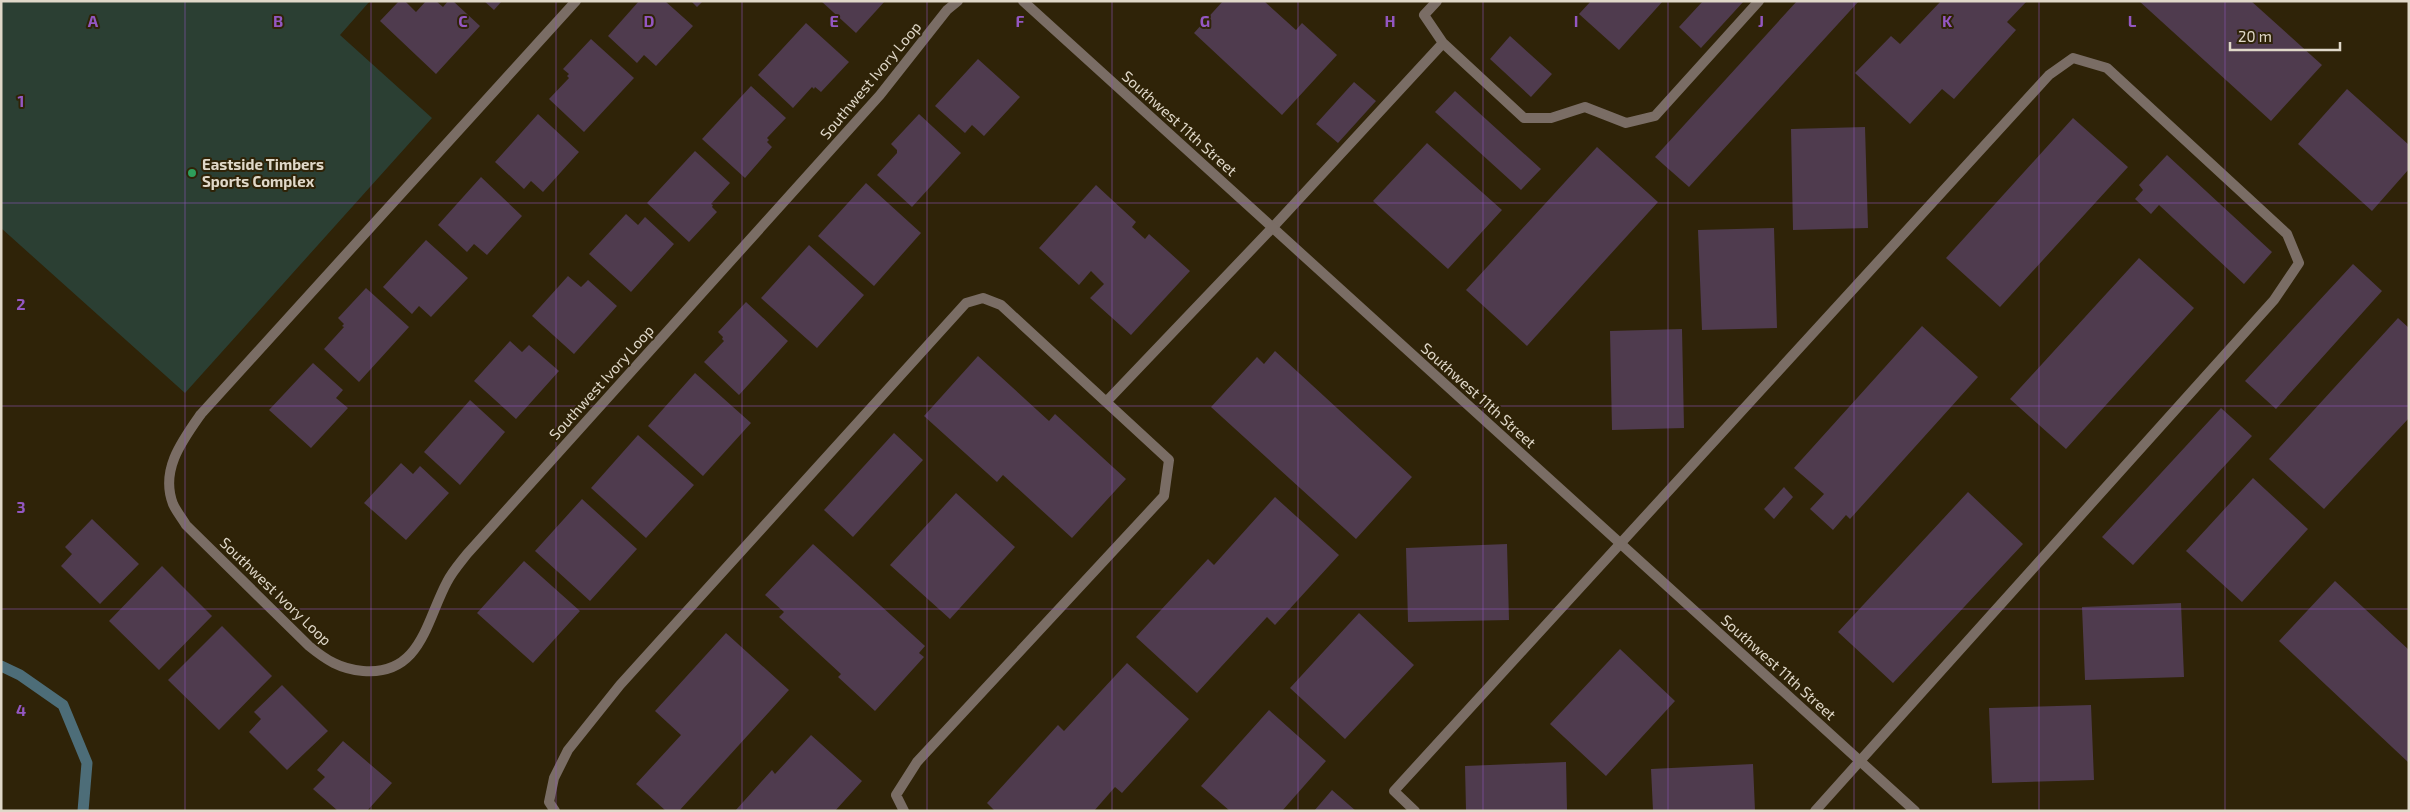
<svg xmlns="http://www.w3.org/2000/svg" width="2410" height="812" viewBox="0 0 2410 812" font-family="'Exo 2',sans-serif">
	<rect width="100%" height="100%" fill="#2f2308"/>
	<path fill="#2b3f33" d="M1,1H370L340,35L432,118L185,393L1,228Z"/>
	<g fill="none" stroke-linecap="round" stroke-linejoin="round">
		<path stroke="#4d6d78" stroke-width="11" d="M1,666L20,675L63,705L87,763L83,811"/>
	</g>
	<path fill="#4f3b4e" d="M399,1H405L416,12L426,1H436L443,7L448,1H453L480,26L436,74L380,21Z
		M484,1H502L494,10Z
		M639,1H665L693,26L656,66L644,55L637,63L608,36Z
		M691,1H703L697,7Z
		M821,1H885L856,33Z
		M1223,1H1264L1296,30L1302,23L1337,55L1282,115L1194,33Z
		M1591,1H1663L1619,50L1579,14Z
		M1703,1H1744L1701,48L1679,27Z
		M1797,1H1859L1689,187L1655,157Z
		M1941,1H2027L2007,22L2016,30L1954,99L1942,89L1910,124L1855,73L1891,36L1900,44Z
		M2139,1H2251L2322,65L2271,121Z
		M806,23L849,62L821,92L815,87L814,89L812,87L793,108L758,75Z
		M1510,36L1552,74L1531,97L1490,59Z
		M591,39L634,78L584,132L549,99L569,78L567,76L569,74L563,69Z
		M978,59L1020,97L984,136L972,125L965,133L935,106Z
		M1354,82L1376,101L1338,143L1316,124Z
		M751,86L786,118L767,138L769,140L767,142L772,147L745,178L702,139Z
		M2347,89L2409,145V169L2372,211L2298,144Z
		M1455,91L1541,169L1521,190L1435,112Z
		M538,114L579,152L543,192L531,181L524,189L495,162Z
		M919,114L961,153L912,207L877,175L897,153V150L891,144Z
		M2073,118L2128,167L2000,307L1946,258Z
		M1865,127L1868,228L1793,230L1791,129Z
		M1427,143L1502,210L1448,269L1373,201Z
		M1597,147L1658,202L1527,346L1466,290Z
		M695,151L730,183L711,204L713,205L712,207L717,212L689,242L647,203Z
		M2167,155L2272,252L2244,284L2159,205L2151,214L2135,199L2143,190L2139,185Z
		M481,177L522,216L487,255L474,244L467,252L438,225Z
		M866,183L921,233L874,286L818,236Z
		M1096,185L1136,222L1132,227L1145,239L1149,234L1190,271L1131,335L1090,298L1104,284L1091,271L1079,285L1039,248Z
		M626,214L638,225L645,217L674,244L631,292L589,254Z
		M1774,228L1777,328L1702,330L1698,230Z
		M426,240L468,278L431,317L419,306L412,314L383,287Z
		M809,245L864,295L817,348L761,298Z
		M2139,258L2194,308L2066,449L2010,399Z
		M2353,264L2382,291L2276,409L2245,381Z
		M568,276L581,287L588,280L617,306L574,354L532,316Z
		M366,288L409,327L359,382L324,349L344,327L342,326L344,324L338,318Z
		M746,302L788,341L739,395L704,362L724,341L722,339L723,337L718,332Z
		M2398,318L2409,328V418L2324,509L2269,459Z
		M1922,326L1978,377L1850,519L1846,515L1833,530L1810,509L1824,494L1794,468Z
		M1682,329L1684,428L1612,430L1610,331Z
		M510,341L522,352L529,345L559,371L516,419L474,381Z
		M1275,351L1412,477L1356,539L1211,407L1257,357L1264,364Z
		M978,356L1049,421L1055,414L1126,479L1072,538L1003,475L997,482L924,416Z
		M313,363L343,390L336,398L348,408L311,448L269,410Z
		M695,373L751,423L703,476L648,426Z
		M470,400L505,432L460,485L424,452Z
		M2221,408L2252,436L2133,565L2102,537Z
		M894,433L923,460L853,537L824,510Z
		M638,435L694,485L646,538L591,488Z
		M401,463L413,474L420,466L449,493L406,540L364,503Z
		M2253,478L2308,529L2242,602L2186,551Z
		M1784,487L1793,497L1774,519L1764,509Z
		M1968,492L2023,544L1893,683L1838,632Z
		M956,493L1015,547L950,619L890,565Z
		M1275,497L1339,555L1275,625L1267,617L1197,693L1136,637L1208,559L1214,565Z
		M582,499L637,549L590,601L535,551Z
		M92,519L139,564L100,604L61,566L72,554L65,547Z
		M813,544L925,646L919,653L924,657L875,711L838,677L841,674L779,617L784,612L765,595Z
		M1507,544L1509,620L1408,622L1406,548Z
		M524,561L580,611L533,663L477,613Z
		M162,566L212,616L159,670L109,621Z
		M2335,581L2409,650V763L2279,641Z
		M2181,603L2184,677L2085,680L2082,607Z
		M1359,613L1414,665L1345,739L1290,688Z
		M222,626L272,676L219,730L168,680Z
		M726,633L789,690L679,811H666L636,784L681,735L655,711Z
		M1620,649L1675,701L1606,776L1550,724Z
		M1127,663L1189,719L1122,793L1115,787L1094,811H995L987,803L1058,725L1064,731Z
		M282,685L328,731L287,770L249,732L261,719L254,712Z
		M2091,705L2094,780L1992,783L1989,708Z
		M1269,710L1326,761L1282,811H1230L1201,786Z
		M811,735L862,781L835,811H735L772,770L775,774Z
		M343,741L392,783L367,811H338L313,789L325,777L317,770Z
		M1566,762L1567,811H1466L1465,766Z
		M1753,764L1755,811H1653L1651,769Z
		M1332,790L1356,811H1314Z"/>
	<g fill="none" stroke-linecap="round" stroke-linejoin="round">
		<path stroke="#7a6d65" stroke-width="10" d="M1437,1L1424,15L1443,43L1524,118H1551L1585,107L1626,123L1655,116L1759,1
			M1106,402L1273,227L1443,43
			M555,811L549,802L554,778L568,750L620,685L966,303L983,298L1001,305L1169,460L1164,496L917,762L896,795L904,811
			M1415,811L1394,791L2049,75L2073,58L2107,68L2287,234L2299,263L2274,300L1815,811"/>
		<path stroke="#7a6d65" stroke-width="10" d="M576,1L201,414C182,441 160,470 173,504C176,511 182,518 186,525L309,646C326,660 340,669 363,671C421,676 426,621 447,582C452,572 460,563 467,554L880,95L947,10L958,1
			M1023,1L1915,811"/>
	</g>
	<path fill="none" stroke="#9457c2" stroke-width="1" stroke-opacity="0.55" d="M185,1V811M371,1V811M556,1V811M742,1V811M927,1V811M1112,1V811M1298,1V811M1483,1V811M1668,1V811M1854,1V811M2039,1V811M2225,1V811M1,203H2409M1,406H2409M1,609H2409"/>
	<circle fill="#2e9e5b" stroke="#2f2308" stroke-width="2" cx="192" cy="173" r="5"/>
	<g text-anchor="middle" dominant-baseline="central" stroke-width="4" stroke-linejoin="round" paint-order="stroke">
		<g font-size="15" fill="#e0d8c9" stroke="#2f2308">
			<text transform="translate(870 80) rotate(-50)">Southwest Ivory Loop</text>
			<text transform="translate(1180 123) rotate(42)">Southwest 11th Street</text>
			<text transform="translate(601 382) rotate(-48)">Southwest Ivory Loop</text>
			<text transform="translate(1479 395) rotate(42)">Southwest 11th Street</text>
			<text transform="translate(276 591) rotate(44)">Southwest Ivory Loop</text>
			<text transform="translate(1779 667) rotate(42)">Southwest 11th Street</text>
		</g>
		<g font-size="15" font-weight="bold" fill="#e0d8c9" stroke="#2f2308" text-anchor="start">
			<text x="202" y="164">Eastside Timbers<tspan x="202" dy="17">Sports Complex</tspan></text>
		</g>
	</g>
	<g font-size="16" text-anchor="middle" font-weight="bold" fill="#9457c2" stroke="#2f2308" stroke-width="4" stroke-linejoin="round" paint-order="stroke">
		<text x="93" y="27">A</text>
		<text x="278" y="27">B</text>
		<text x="463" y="27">C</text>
		<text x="649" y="27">D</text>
		<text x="834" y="27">E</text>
		<text x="1020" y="27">F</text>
		<text x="1205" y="27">G</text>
		<text x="1390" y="27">H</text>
		<text x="1576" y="27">I</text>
		<text x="1761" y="27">J</text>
		<text x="1947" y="27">K</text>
		<text x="2132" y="27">L</text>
		<text x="21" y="107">1</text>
		<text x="21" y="310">2</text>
		<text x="21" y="513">3</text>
		<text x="21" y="716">4</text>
	</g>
	<rect width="2410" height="812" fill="none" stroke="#e0d8c9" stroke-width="5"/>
	<path d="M2230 42v8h110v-8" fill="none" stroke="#e0d8c9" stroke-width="2.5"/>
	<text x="2238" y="42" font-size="15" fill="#e0d8c9" stroke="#2f2308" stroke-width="4" paint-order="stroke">20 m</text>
</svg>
